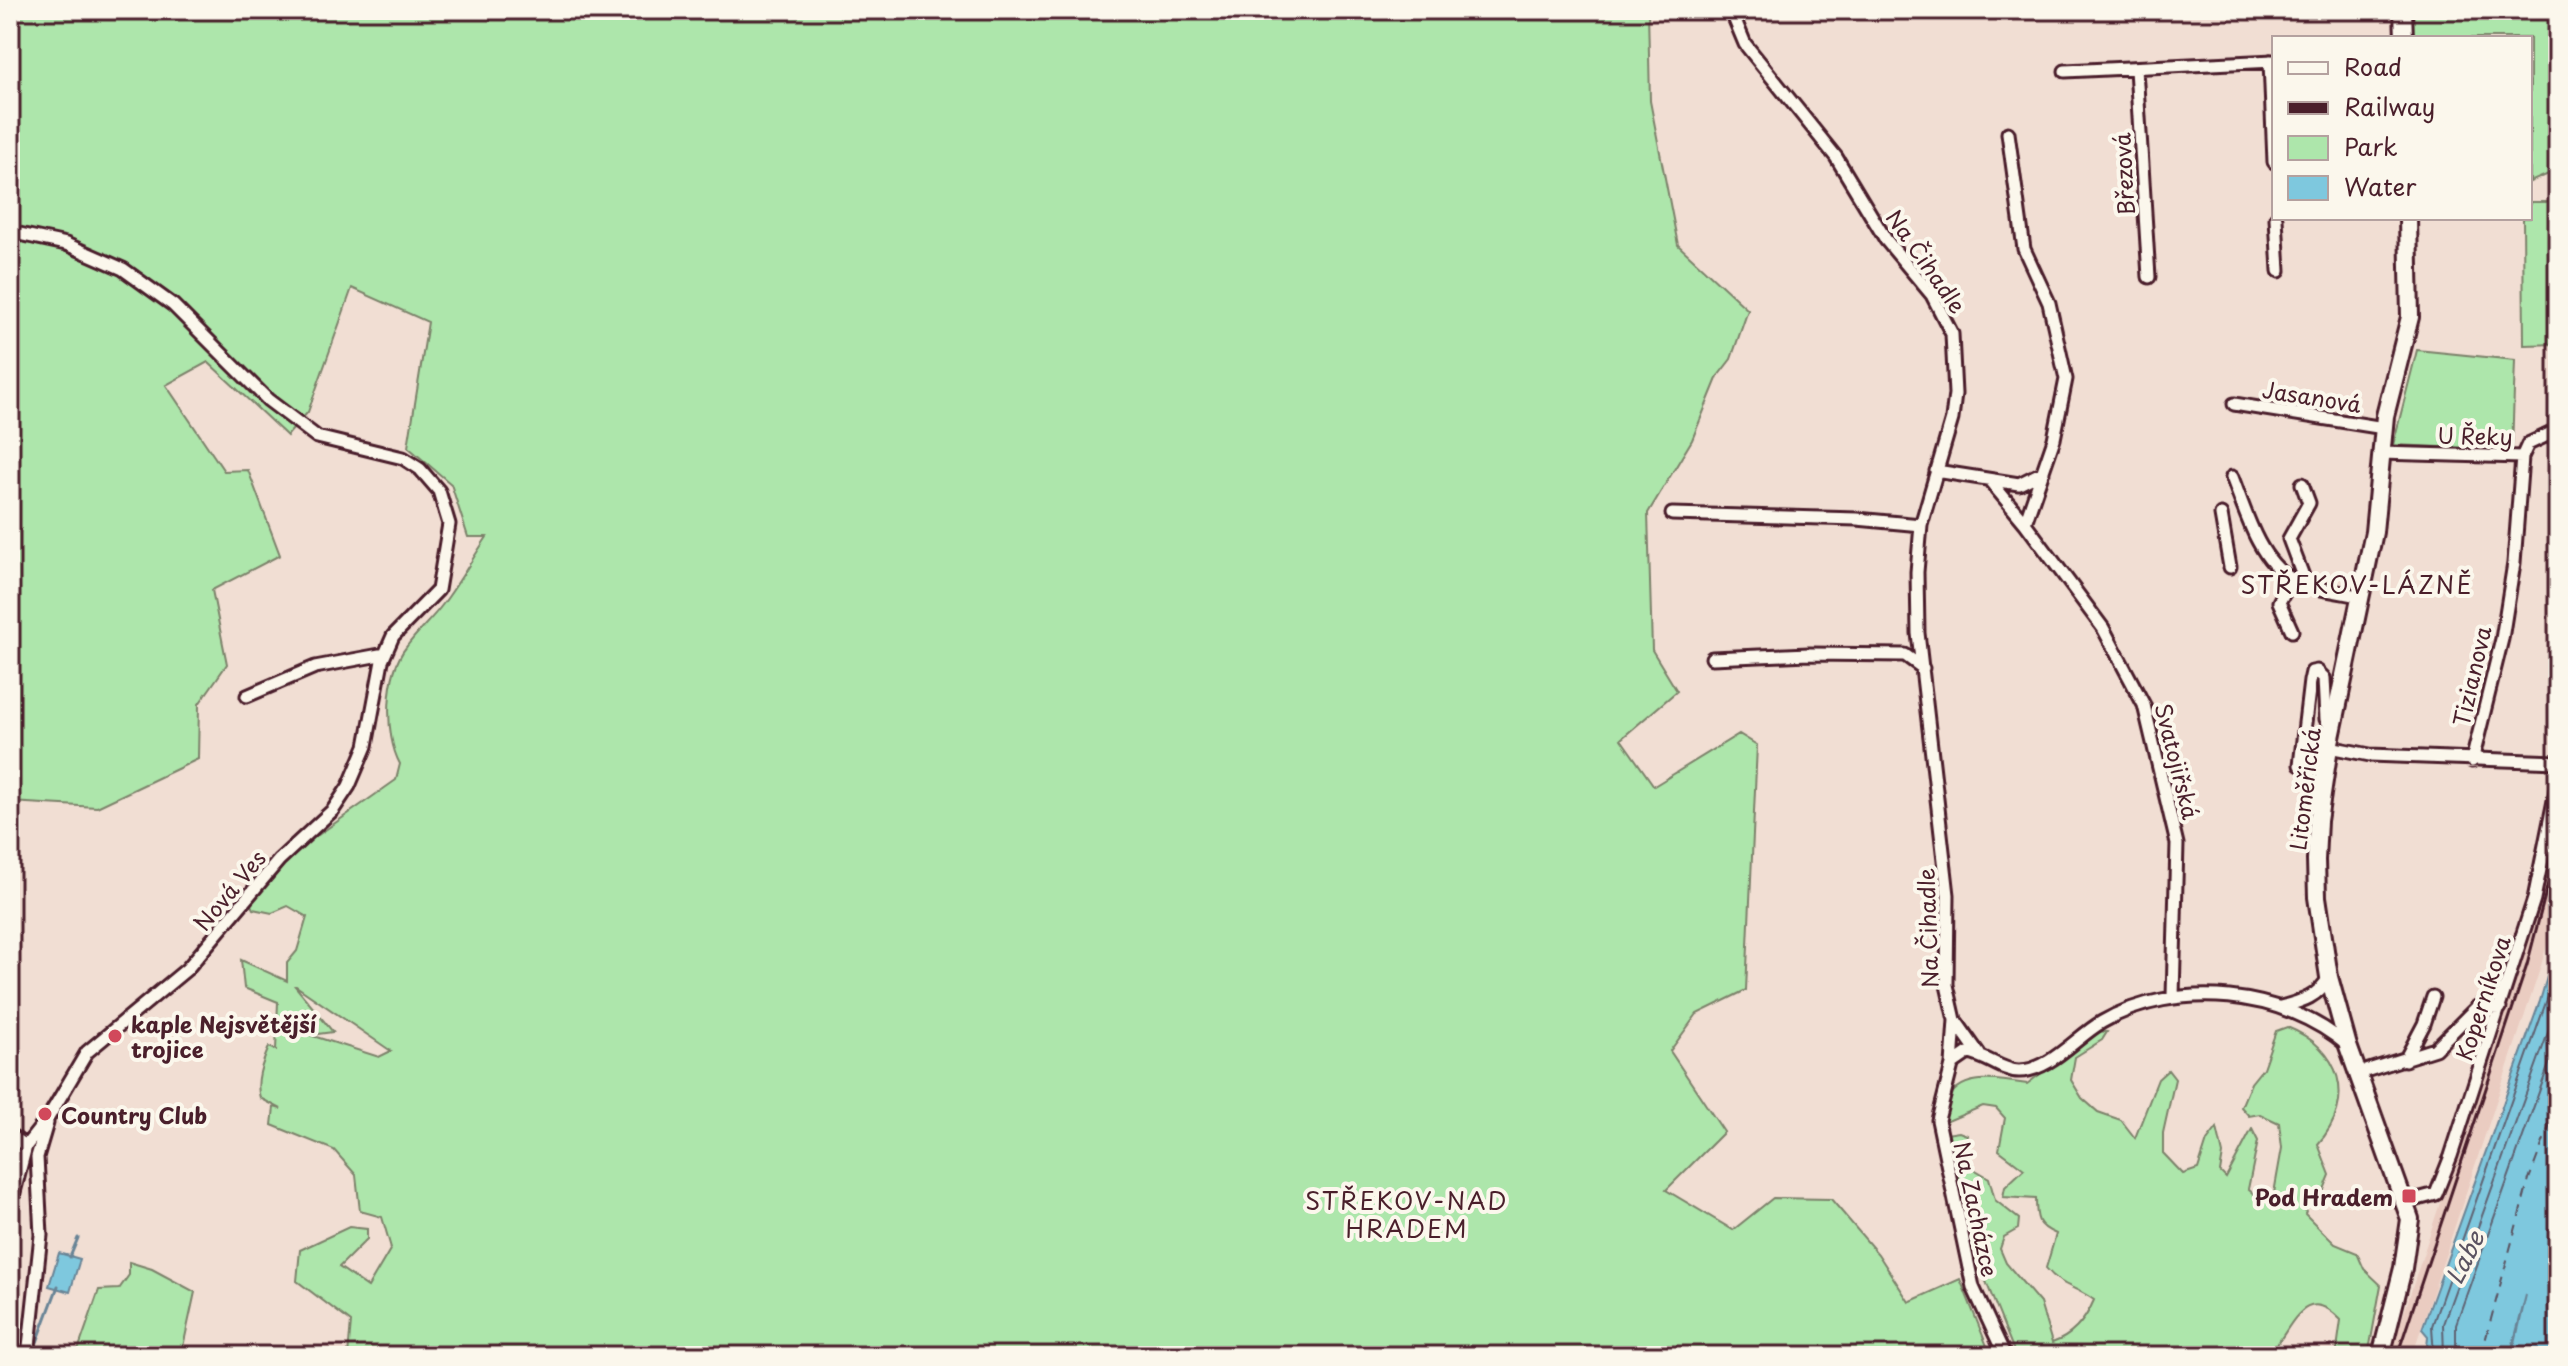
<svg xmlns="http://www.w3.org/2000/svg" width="2568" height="1366" viewBox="0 0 2568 1366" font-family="'Playpen Sans',sans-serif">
	<rect width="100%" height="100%" fill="#f1ded3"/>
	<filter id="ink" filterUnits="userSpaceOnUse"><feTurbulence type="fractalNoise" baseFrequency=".0125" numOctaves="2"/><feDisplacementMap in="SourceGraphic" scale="16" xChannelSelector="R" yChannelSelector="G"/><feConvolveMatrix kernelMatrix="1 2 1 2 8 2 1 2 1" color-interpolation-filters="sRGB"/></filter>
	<g filter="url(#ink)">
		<path fill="#eaccc1" d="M2558,807V906L2540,969L2412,1356H2390L2490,1050Z"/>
		<path fill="#ade6ab" stroke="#7c826b" stroke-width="2" fill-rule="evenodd" d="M10,10H1648L1650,101L1678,245L1748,310L1731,359L1718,376L1692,440L1648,513L1652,650L1677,691L1621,739L1654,786L1739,734L1757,745L1746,990L1697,1014L1670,1051L1724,1132L1666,1190L1733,1230L1773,1198L1831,1199L1878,1254L1909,1302L1960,1279L1991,1356H348L351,1322L297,1281L300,1250L349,1227L367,1229V1239L339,1267L368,1287L391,1248L382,1217L360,1211L356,1175L334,1150L272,1125L274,1107L281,1109L260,1098C255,1081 262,1064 269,1047L276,1050L278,1002L244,988L241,960L287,981V963L297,951L307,917L288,906L272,913L253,909L248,899L311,831L318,835L396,780L400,764C384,735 385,673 407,646C418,631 432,619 443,604C459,583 472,559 487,537H468L451,484L408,447L428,322L352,288L308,412L287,436L208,362L166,385L224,471L248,470L280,555L212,590L227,664L199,704L198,759L97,807L10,802ZM295,986H296L391,1051L379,1057L310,1035L333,1032Z
			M2410,10H2558V170L2530,182V38H2412Z
			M2530,202H2558V344L2524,345L2523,218H2530Z
			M2417,350L2515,360L2512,450L2393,445Z
			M2287,1027C2341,1048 2357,1100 2318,1144L2330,1175L2323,1192L2309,1201L2305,1214L2335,1244L2357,1253L2364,1269L2381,1285L2368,1356H2336L2341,1320C2302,1278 2290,1336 2267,1356H2016L1977,1259L1969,1262L1967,1243L1979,1232L1964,1210L1946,1134L1959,1132L1967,1135V1165L1989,1178L1995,1200L2019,1219L2018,1229L2004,1237L2000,1249L2006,1263L2040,1303L2052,1343C2073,1336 2086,1319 2094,1300C2075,1286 2061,1287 2046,1268L2056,1234C2037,1226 2036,1219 2036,1199L2003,1197L2005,1187L2024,1169L1999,1150L2005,1118L1996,1108L1983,1106L1943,1123C1945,1116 1945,1105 1949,1098C1963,1072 2003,1080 2027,1084L2097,1031L2107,1032L2102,1040L2075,1057L2071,1080L2082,1098L2098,1112L2121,1120L2135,1138L2158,1079L2168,1070L2175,1079L2163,1133V1153L2183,1174L2198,1169L2207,1141L2217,1128L2223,1154L2220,1172L2226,1178L2252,1129L2258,1141L2248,1189L2261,1200L2274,1193L2282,1148L2279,1123L2260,1114L2249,1116L2241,1107L2251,1083L2263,1068L2276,1031Z
			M129,1262L152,1269L195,1292L181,1356H76L99,1290L119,1289L129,1275Z"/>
		<path fill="#7ec8de" stroke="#698496" stroke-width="2" d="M2558,939V1356H2512L2526,1295L2510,1356H2426L2428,1336L2422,1329L2540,1001Z
			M59,1253L80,1259L70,1292L49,1286Z"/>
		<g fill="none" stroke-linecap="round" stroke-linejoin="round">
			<path stroke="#5f6373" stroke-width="2" d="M2434,1356L2432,1326L2558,968
				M2444,1356L2443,1324L2558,1005
				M2456,1356V1324L2558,1039"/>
			<path stroke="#698496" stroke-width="3" d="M70,1257L78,1238
				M33,1353L58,1286"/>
			<path stroke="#5a5261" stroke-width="2" stroke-dasharray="10 8" stroke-linecap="butt" d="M2481,1356L2529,1179L2558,1103"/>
			<g stroke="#4a1f2b" stroke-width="17">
				<path id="minor" d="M1737,10L1735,20L1745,44L1836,157L1886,240L1932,295L1952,334L1955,394L1952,419L1921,525L1917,572L1918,633L1948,895L1947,985L1955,1020L1952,1065L1938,1120L1973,1287L2005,1356
					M2270,61L2274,162
					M2136,69L2149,277
					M2065,71L2274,61
					M2008,133L2024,249L2049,303L2066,379L2054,439L2025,523L2103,628L2144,705L2177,844L2173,996
					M2276,218L2279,271
					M10,232L66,244L123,269L173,305L268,400L317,437L403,458L420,469L439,491L449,524L438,590L393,636L382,661L366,746L349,786L333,810L279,860L187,969L87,1052L48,1118L26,1146L10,1208
					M2234,404L2384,428
					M2380,453L2522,457L2528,444L2558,430
					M1936,471L2019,484L2043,472
					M2232,477C2245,510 2258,559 2290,578C2310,590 2340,591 2362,597
					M1991,482L2025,523
					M2302,484L2309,503L2289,539L2306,584
					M1672,514L1857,519L1921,525
					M2221,515L2230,567
					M2292,631L2279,602L2292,579
					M1712,658L1809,654L1905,655L1923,668
					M247,696L315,667L385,654
					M2329,747L2370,755L2558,762
					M2472,761L2502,639L2514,563L2522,457
					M2300,765L2310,681L2312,672L2317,671L2324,678L2326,719L2332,731
					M2281,1007C2303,1001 2318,997 2329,977
					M1955,1020L1979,1054
					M2405,1060L2424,1024L2433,997
					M1952,1064L1968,1053C1986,1055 2001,1071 2019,1071C2050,1071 2077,1036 2102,1022C2176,979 2285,990 2348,1046
					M2359,1073L2435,1049L2477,1007L2500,1008
					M10,1135L26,1146
					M2406,1202L2436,1194L2451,1156L2534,899L2558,781
					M28,1356L41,1235L37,1157L47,1123"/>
			</g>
			<g stroke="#4a1f2b" stroke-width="22">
				<path id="secondary" d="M2403,10L2404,38
					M2381,1356L2403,1268L2410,1219L2348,1046L2329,977L2317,897L2316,860L2318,821L2329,747L2374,532L2385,416L2410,317L2408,218"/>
			</g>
			<use href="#minor" stroke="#fbf7ec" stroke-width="11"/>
			<use href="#secondary" stroke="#fbf7ec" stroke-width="16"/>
			<path stroke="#4a1f2b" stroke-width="3" d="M2397,1356L2527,965L2558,845"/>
		</g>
	</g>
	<g fill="#d1495b" stroke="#fbf7ec" stroke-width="3">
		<circle cx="115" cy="1036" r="8"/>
		<circle cx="45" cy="1114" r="8"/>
		<rect x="2401" y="1188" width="16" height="16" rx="4"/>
	</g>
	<g text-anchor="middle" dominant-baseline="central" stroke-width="8" stroke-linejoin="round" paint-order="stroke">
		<g font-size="22" fill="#4a1f2b" stroke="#fbf7ec">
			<text transform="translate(2123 174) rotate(-93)">Březová</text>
			<text transform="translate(1927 261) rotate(55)">Na Čihadle</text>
			<text transform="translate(2312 396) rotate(9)">Jasanová</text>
			<text transform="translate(2475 435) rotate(1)">U Řeky</text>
			<text transform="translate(2471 676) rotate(-77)">Tizianova</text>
			<text transform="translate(2178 761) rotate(76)">Svatojiřská</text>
			<text transform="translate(2304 789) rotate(-83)">Litoměřická</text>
			<text transform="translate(229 890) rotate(-50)">Nová Ves</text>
			<text transform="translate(1927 928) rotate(-92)">Na Čihadle</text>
			<text transform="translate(2482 998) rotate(-72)">Koperníkova</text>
			<text transform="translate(1977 1209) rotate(78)">Na Zacházce</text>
		</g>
		<g font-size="22" font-weight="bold" fill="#4a1f2b" stroke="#fbf7ec" text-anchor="start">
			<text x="131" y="1023">kaple Nejsvětější<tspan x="131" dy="25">trojice</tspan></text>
			<text x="61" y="1114">Country Club</text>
			<text x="2393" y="1196" text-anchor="end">Pod Hradem</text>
		</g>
		<g font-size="24" letter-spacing="2" fill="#4a1f2b" stroke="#fbf7ec">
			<text x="2357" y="584">STŘEKOV-LÁZNĚ</text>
			<text x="1407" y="1200">STŘEKOV-NAD<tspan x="1407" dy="28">HRADEM</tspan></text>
		</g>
		<g font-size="24" font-style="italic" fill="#5a5261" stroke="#fbf7ec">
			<text transform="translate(2464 1257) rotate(-64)">Labe</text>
		</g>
	</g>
	<rect width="2568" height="1366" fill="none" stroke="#fbf7ec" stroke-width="40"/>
	<rect x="20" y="20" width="2528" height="1326" fill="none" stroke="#4a1f2b" stroke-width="3" filter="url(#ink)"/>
	<rect x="2272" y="36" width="260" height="184" fill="#fbf7ec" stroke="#b4a19f" stroke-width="2"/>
	<rect x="2288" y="62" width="40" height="12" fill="#fbf7ec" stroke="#b4a19f" stroke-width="2"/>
	<text x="2344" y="76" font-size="24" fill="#4a1f2b">Road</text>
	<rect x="2288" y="102" width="40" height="12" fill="#4a1f2b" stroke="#b4a19f" stroke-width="2"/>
	<text x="2344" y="116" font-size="24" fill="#4a1f2b">Railway</text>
	<rect x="2288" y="136" width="40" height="24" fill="#ade6ab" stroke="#b4a19f" stroke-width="2"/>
	<text x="2344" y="156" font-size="24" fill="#4a1f2b">Park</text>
	<rect x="2288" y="176" width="40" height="24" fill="#7ec8de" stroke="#b4a19f" stroke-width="2"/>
	<text x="2344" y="196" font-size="24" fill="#4a1f2b">Water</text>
</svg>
